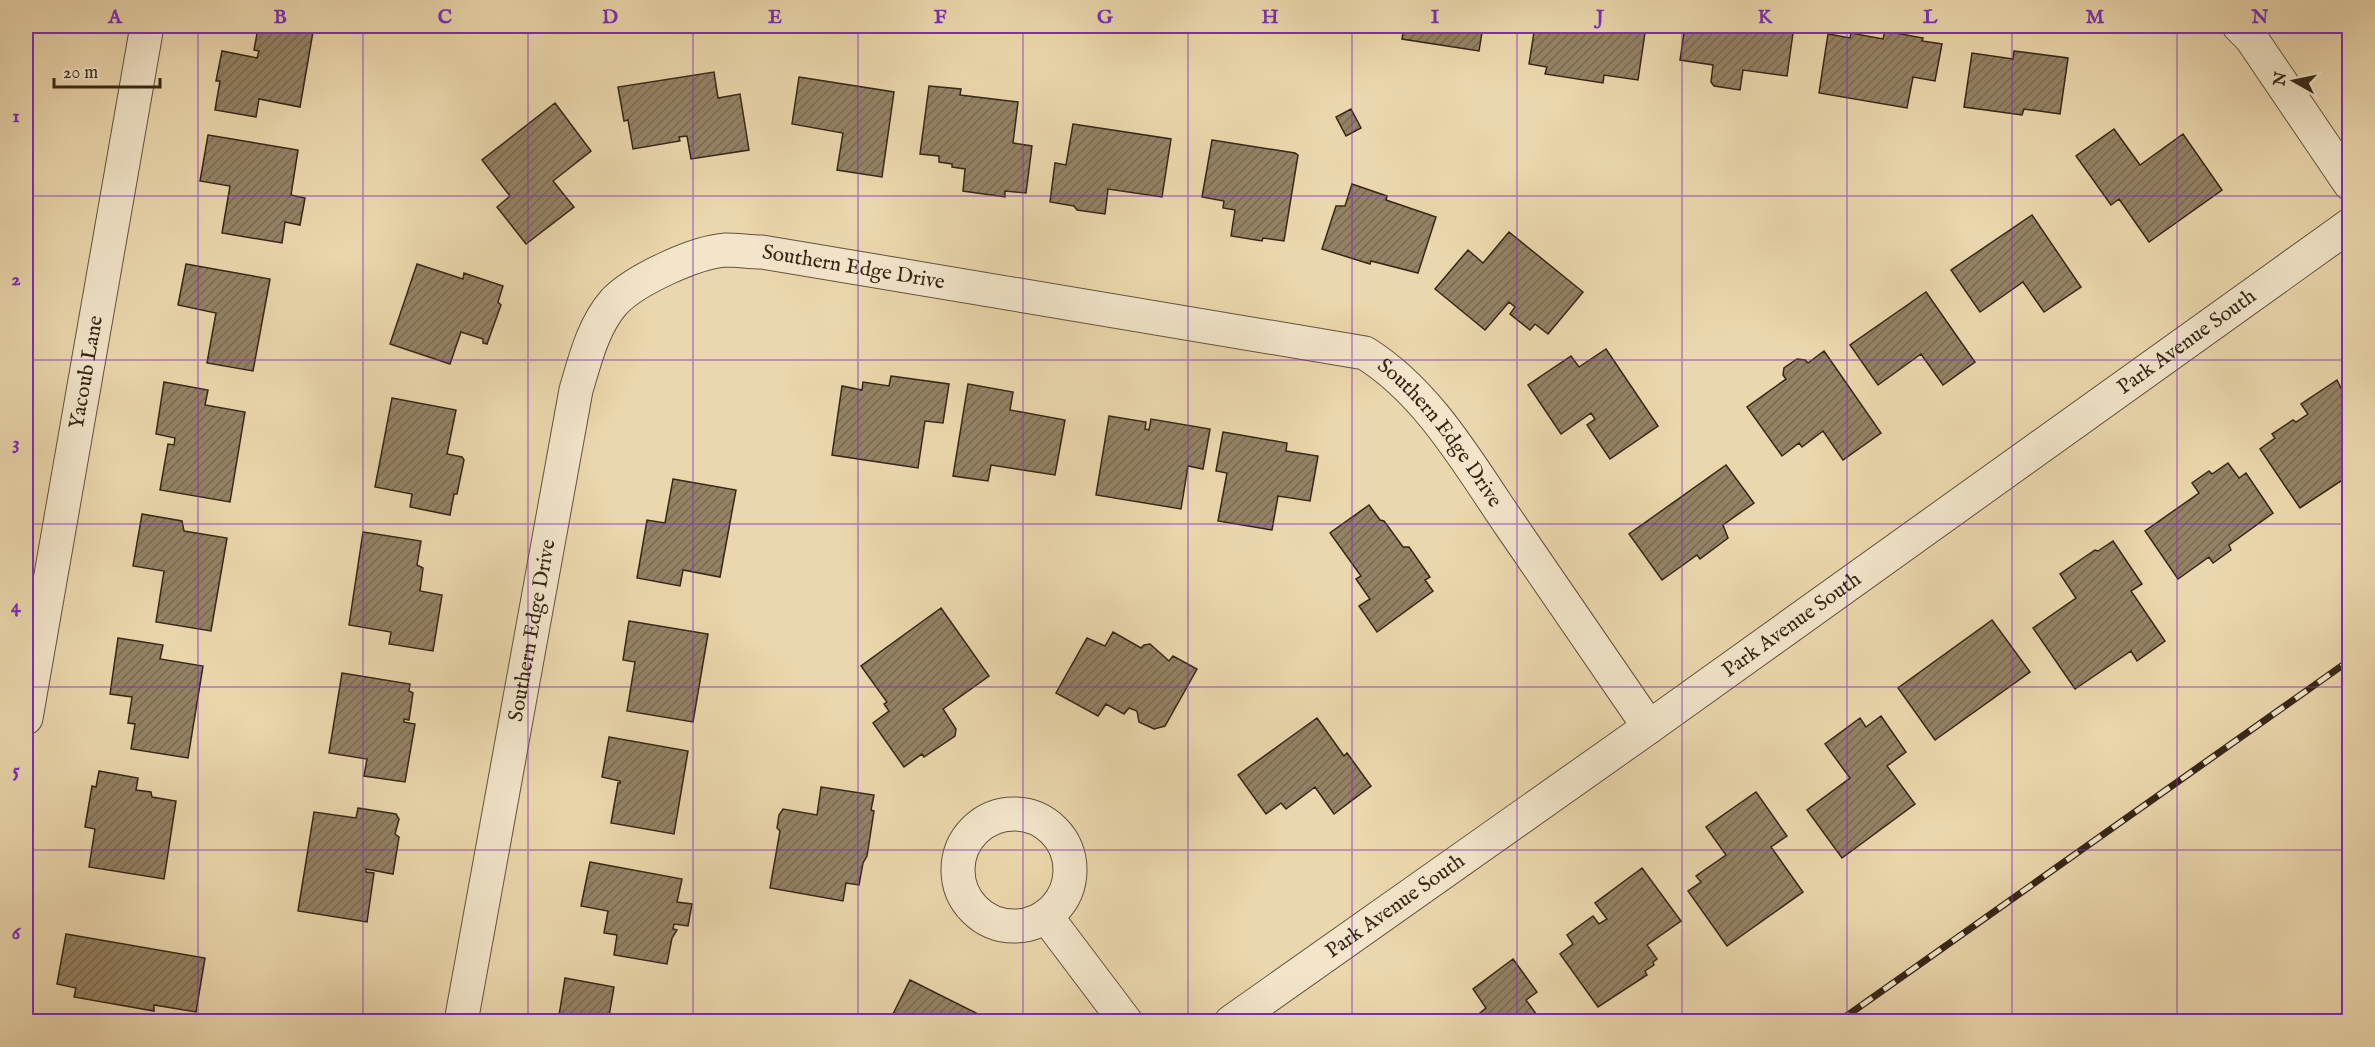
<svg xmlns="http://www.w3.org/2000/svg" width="2375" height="1047" viewBox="0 0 2375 1047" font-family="'IM FELL English',serif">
	<defs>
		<pattern id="building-hatch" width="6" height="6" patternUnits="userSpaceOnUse" patternTransform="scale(1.5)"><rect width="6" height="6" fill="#948265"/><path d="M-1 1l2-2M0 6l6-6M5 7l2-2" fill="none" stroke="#7a6a52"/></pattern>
	</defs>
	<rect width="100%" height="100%" fill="#ebd7ad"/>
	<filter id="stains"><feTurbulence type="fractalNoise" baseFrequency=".00333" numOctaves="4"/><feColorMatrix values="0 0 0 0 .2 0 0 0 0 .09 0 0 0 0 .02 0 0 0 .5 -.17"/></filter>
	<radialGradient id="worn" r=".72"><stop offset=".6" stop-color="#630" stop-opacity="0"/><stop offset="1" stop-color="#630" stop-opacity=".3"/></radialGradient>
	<path fill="url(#building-hatch)" stroke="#362617" stroke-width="1.5" d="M266,26H314L300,107L259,99L256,117L215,110L220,81H216L222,51L257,58L259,51L254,50L258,28L265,29Z
		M1404,26H1483L1479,51L1402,39Z
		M1535,26H1646L1638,80L1604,75L1603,83L1545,74L1547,67L1529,64Z
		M1685,26H1794L1787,76L1743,70L1740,90L1714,86L1711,82L1713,65L1680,60Z
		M1885,31L1923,38L1922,41L1942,44L1935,81L1913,77L1907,108L1819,93L1828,34L1850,38L1851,33L1883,39Z
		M2014,51L2068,58L2060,114L2024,109L2022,115L1964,107L1972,53L2013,59Z
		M714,72L718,98L740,94L749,150L691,159L687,136L679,137L680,141L633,149L628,120L624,121L618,87Z
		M799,77L894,92L882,177L837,170L843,133L792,124Z
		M929,86L961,89L960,95L1018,102L1013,143L1032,146L1026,193L1005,191V197L963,191L965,169L952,167V164L939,162V156L920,154Z
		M555,103L591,151L553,181L574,207L526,244L497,207L510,196L482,160Z
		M1351,109L1361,128L1346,136L1336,117Z
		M1073,124L1171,139L1162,197L1108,189L1105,214L1077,210L1074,206L1050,202L1055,163L1066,165Z
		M2114,129L2140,165L2183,134L2222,190L2149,242L2119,199L2111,205L2076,156Z
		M208,135L298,150L291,195L305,198L300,225L285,222L282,243L222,233L230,186L200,181Z
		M1212,140L1295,153L1298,155L1284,241L1263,238L1262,241L1231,236L1235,210L1223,208L1224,201L1202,197Z
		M1352,184L1387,196L1386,200L1436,217L1418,273L1371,261L1370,264L1322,249L1336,206H1345Z
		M2032,215L2081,287L2044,312L2023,282L1980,312L1951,270Z
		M1509,232L1583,292L1548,334L1535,324L1530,330L1510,314L1515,307L1509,302L1485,330L1435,289L1468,250L1483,263Z
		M186,264L270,279L253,371L207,363L216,313L178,305Z
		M417,264L463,279L464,273L503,286L498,302L501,305L487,344L483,343V339L461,332L450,364L390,344Z
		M1926,292L1975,362L1943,385L1921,354L1878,385L1850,345Z
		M1606,349L1658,426L1610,459L1587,425L1595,419L1591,413L1561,434L1528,385L1571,356L1579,367Z
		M1824,351L1881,433L1843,460L1823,431L1802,447L1799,443L1782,456L1747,407L1786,379L1783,375L1784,368L1797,359L1805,360L1808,363Z
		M891,376L949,384L943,423L925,421L918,468L832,455L842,386L862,390L863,382L889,386Z
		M2337,380L2341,388L2350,382V475L2300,508L2260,449L2275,438L2272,434L2293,420L2296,422L2308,414L2301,404Z
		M164,382L208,390L205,405L245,412L230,502L160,490L168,444L174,445L175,438L156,434Z
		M968,384L1013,392L1010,410L1065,420L1055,475L991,465L988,481L953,476Z
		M392,398L456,410L447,454L462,457L464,460L457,494H454L450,515L410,507L412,494L375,487Z
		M1109,416L1146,422L1145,429L1149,430L1151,419L1210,429L1203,469L1188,466L1181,509L1096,495Z
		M1223,432L1287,443L1286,451L1318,456L1310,501L1278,496L1272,530L1218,521L1227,473L1216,471Z
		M2228,463L2239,478L2246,473L2273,513L2229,545L2231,550L2213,563L2209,557L2178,579L2145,531L2199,493L2192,483L2209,471L2212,474Z
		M1726,465L1754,503L1723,525L1728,538L1700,559L1697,555L1662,580L1629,534Z
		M673,479L736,490L720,577L683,570L680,586L637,578L647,520L665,523Z
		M1369,505L1380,520L1384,521L1403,547H1409L1430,577L1425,580L1433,591L1377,632L1359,606L1370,599L1356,579L1361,576L1330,533Z
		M142,514L182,521L184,531L227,538L211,631L156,622L164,571L133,566Z
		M363,532L421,541L417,565L423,568L420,591L442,595L433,651L389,644L391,632L349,625Z
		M2113,541L2142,584L2131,591L2165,641L2137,661L2131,651L2075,689L2033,628L2076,598L2060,574L2095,550L2098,551Z
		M941,608L989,676L943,709L956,729L955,736L924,757L922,754L904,767L873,723L889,711L884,704L887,702L861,666Z
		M1992,620L2030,672L1935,740L1898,688Z
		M629,621L708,634L693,722L627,711L635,662L623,660Z
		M1113,632L1141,648L1144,645L1150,644L1169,661L1173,656L1197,669L1165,726L1154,729L1139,722L1137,711L1129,708L1124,714L1106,704L1098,716L1056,693L1087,638L1105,646Z
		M118,638L163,645L160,659L203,666L188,758L131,749L135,724L128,723L132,697L110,694Z
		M342,673L410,684L409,691L413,693L409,720L404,719V722L415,724L405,782L364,776L367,759L329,753Z
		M1881,716L1906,752L1887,766L1915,804L1842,858L1807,810L1850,778L1825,744L1860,718L1866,727Z
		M1317,718L1344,756L1347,753L1371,786L1334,814L1315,787L1286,809L1281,803L1266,814L1238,775Z
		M609,737L688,751L674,834L611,823L618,783H620V781L602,777Z
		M99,771L138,778L136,790L151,792L152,797L176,801L164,879L89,867L95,829L85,827L92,786L96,787Z
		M821,787L874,795L871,810L874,811L867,856L863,863L859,885L846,883L843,901L770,888L780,831L777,828L779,815L783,809L817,815Z
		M1756,792L1787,836L1771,847L1803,892L1727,946L1688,891L1701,882L1696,876L1726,855L1706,827Z
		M358,808L396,814L399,819L395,834L399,837L393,874L366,869V872L374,873L367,922L298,911L314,812L356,818Z
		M590,862L682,879L677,902L692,904L688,926L674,924L673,929L677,930L672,938L667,964L614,955L617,935L604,933L608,911L581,906Z
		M1642,868L1681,921L1647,945L1657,959L1653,962L1654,965L1645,971L1647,975L1598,1007L1560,954L1573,944L1567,935L1593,916L1599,924L1607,919L1595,903Z
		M66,934L205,958L196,1012L154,1005V1011L74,997L76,988L57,984Z
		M1513,959L1537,992L1526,1000L1542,1022H1469L1486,1008L1473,989Z
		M565,978L614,987L608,1022H558Z
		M910,980L992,1021L889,1022Z"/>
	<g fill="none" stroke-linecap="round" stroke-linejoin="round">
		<g stroke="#63523c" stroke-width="35">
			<g id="minor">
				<path d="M2239,26L2251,38L2350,184"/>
				<path id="s1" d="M26,718L147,26"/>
				<circle cx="1014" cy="870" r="56"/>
				<path d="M1046,916L1126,1022"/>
				<path id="s2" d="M461,1022L576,390C585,360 593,326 614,302C635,280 695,252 726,250C738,250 750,252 762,252L1365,353C1429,393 1469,465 1511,526C1557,593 1603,660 1649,727"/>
				<path id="s3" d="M1231,1022L1649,727L2350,225"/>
			</g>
		</g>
		<use href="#minor" stroke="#f2e5ca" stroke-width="33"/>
		<g stroke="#362617" stroke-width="7">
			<path id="rail" d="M1838,1022L2350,660"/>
		</g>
		<use href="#rail" stroke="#f2e5ca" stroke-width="4.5" stroke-dasharray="14" stroke-linecap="butt"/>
	</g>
	<path fill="none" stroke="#7b2cbf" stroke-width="1.5" stroke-opacity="0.55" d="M198,26V1022M363,26V1022M528,26V1022M693,26V1022M858,26V1022M1023,26V1022M1188,26V1022M1352,26V1022M1517,26V1022M1682,26V1022M1847,26V1022M2012,26V1022M2177,26V1022M26,196H2350M26,360H2350M26,524H2350M26,687H2350M26,850H2350"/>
	<g text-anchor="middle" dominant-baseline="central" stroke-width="5" stroke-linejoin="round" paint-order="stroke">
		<g font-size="21" fill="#362617" stroke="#f2e5ca">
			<text stroke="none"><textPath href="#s2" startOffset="993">Southern Edge Drive</textPath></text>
			<text stroke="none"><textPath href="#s3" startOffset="1173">Park Avenue South</textPath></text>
			<text stroke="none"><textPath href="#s1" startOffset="351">Yacoub Lane</textPath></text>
			<text stroke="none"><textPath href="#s2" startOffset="1622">Southern Edge Drive</textPath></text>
			<text stroke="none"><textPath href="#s3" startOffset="687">Park Avenue South</textPath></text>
			<text stroke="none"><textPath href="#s2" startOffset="398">Southern Edge Drive</textPath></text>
			<text stroke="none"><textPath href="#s3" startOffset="201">Park Avenue South</textPath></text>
		</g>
	</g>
	<rect width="2375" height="1047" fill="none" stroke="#ebd7ad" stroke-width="66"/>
	<g transform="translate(2294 81) rotate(279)" stroke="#f2e5ca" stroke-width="4.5" paint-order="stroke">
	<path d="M0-4.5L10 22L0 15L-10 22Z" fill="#362617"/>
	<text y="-9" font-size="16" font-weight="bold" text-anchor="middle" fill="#362617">N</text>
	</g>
	<path d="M54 78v9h106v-9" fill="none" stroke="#362617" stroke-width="3"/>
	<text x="63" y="78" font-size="18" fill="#362617" stroke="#f2e5ca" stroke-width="4.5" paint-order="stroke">20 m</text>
	<rect x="33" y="33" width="2309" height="981" fill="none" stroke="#7b2cbf" stroke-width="2"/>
	<g font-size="20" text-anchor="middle" font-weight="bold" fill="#7b2cbf">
		<text x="115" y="23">A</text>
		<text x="280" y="23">B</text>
		<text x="445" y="23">C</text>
		<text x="610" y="23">D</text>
		<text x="775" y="23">E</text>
		<text x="940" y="23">F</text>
		<text x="1105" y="23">G</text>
		<text x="1270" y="23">H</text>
		<text x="1435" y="23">I</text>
		<text x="1600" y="23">J</text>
		<text x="1765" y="23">K</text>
		<text x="1930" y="23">L</text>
		<text x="2095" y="23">M</text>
		<text x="2260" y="23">N</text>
		<text x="16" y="122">1</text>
		<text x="16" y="285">2</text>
		<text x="16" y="449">3</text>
		<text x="16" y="612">4</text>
		<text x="16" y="776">5</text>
		<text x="16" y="939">6</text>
	</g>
	<rect width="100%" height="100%" filter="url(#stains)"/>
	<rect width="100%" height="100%" fill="url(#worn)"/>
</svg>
